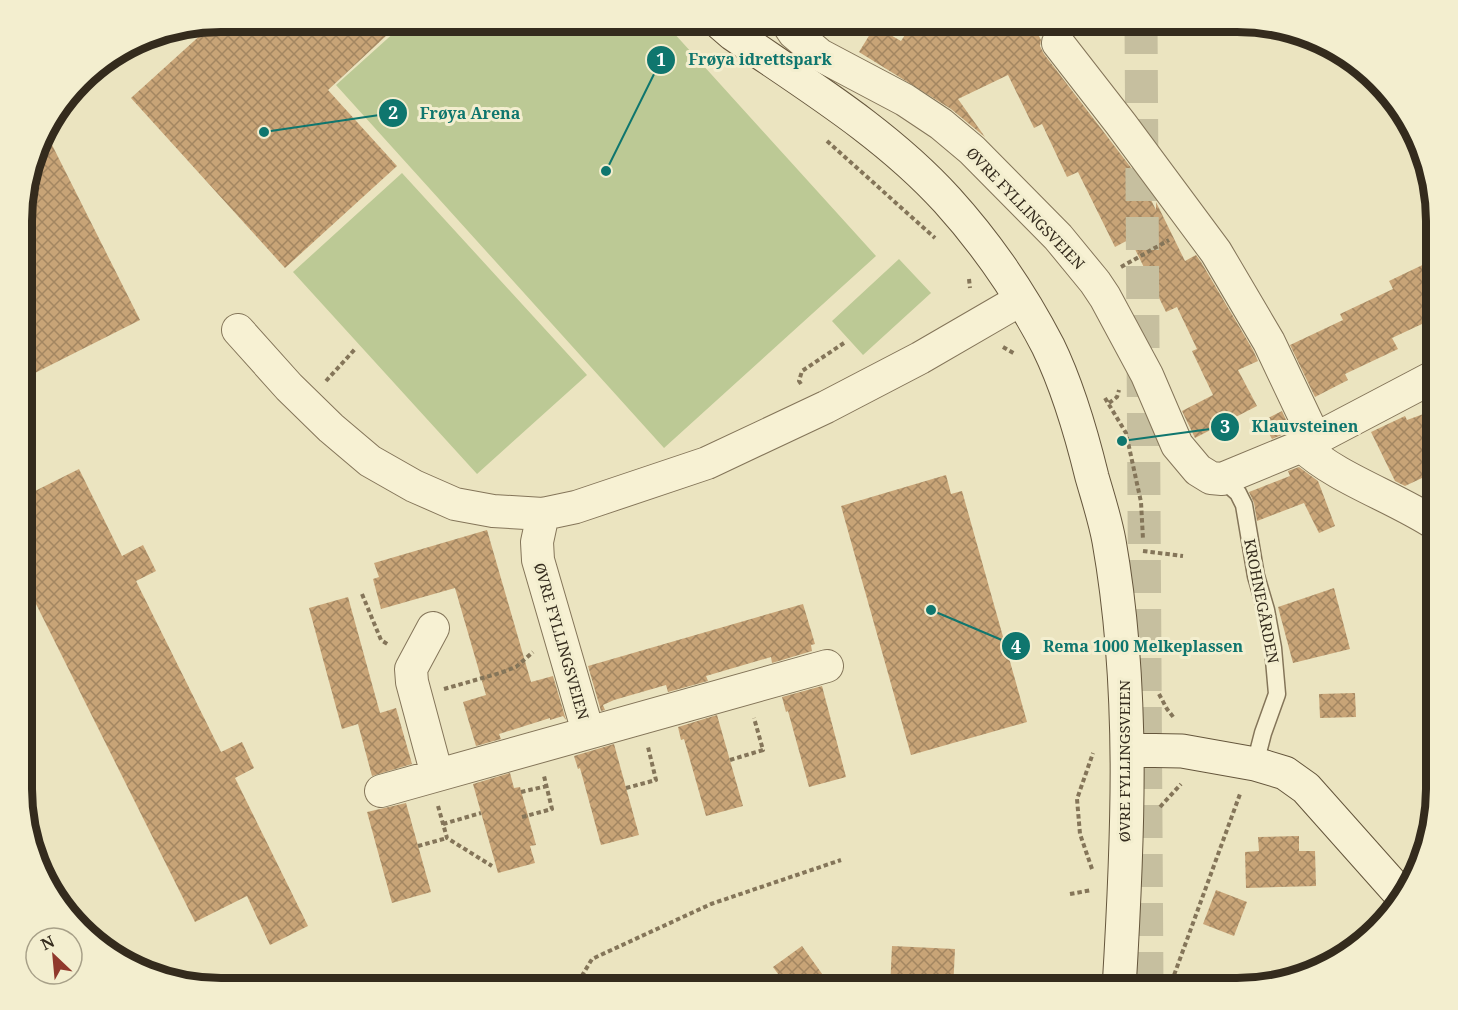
<svg xmlns="http://www.w3.org/2000/svg" width="1458" height="1010" viewBox="0 0 1458 1010" font-family="'Noto Serif',serif">
	<defs>
		<pattern id="building-cross-hatch" width="8" height="8" patternUnits="userSpaceOnUse" patternTransform="scale(1.5)"><rect width="8" height="8" fill="#c8a477"/><path d="M0 0l8 8M0 8l8-8" fill="none" stroke="#a38661"/></pattern>
	</defs>
	<rect width="100%" height="100%" fill="#ebe4c0"/>
	<path fill="#bcc995" d="M407,21H663L876,256L664,448L336,85Z
		M402,173L587,375L477,474L293,272Z
		M899,259L931,293L863,355L832,321Z"/>
	<path fill="url(#building-cross-hatch)" d="M221,21H402L328,90L397,166L285,268L131,98L215,22Z
		M914,21H1031L1041,40L1040,46L1044,54L1142,182L1156,210V202L1185,261L1196,255L1201,262L1253,350L1258,361L1238,370L1257,406L1195,438L1182,411L1213,395L1192,351L1197,349L1177,307L1166,312L1130,239L1115,247L1078,172L1067,177L1042,124L1034,128L1008,75L958,99L985,137L951,109L859,52L875,26L901,41Z
		M44,129L140,320L23,379V195Z
		M1437,258V317L1392,338L1398,349L1345,374L1348,380L1315,397L1290,345L1343,320L1340,314L1393,289L1389,281Z
		M1282,411L1291,431L1272,439L1262,421Z
		M1429,412L1437,427V471L1405,486L1395,481L1371,432L1405,416L1407,420Z
		M1299,467L1318,481L1335,526L1319,533L1304,503L1257,521L1254,503L1249,492L1290,476L1288,471Z
		M79,469L122,556L143,545L156,571L136,581L221,752L242,742L254,768L235,778L308,926L270,945L247,896L195,922L23,578V497Z
		M946,475L951,494L962,491L1027,722L911,755L841,506Z
		M487,530L531,682L553,676L566,720L563,716L550,720V718L499,734L501,739L476,746L463,702L486,695L455,588L381,609L373,579L379,577L374,563Z
		M1334,588L1350,649L1293,663L1278,607Z
		M348,597L380,713L396,708L412,764L372,776L358,724L342,729L309,608Z
		M803,604L815,644L811,645L812,651L772,663L771,657L706,676L708,681L668,692L666,685L614,700L603,705L605,710L601,711L588,666Z
		M822,686L846,777L809,787L788,711L786,712L782,697Z
		M1355,693L1356,717L1320,718L1319,694Z
		M717,715L743,806L706,816L684,739L681,740L678,727Z
		M614,744L639,835L601,845L580,768L578,769L574,756Z
		M510,773L514,788L520,787L536,845L530,846L535,863L498,873L473,784Z
		M406,803L431,892L392,903L367,812Z
		M1299,836V851H1315L1316,886L1246,888L1245,852L1259,851L1258,837Z
		M1216,890L1247,902L1234,936L1203,924Z
		M802,946L833,989H789L773,967Z
		M892,946L955,949L953,989H890Z"/>
	<g fill="none" stroke-linecap="round" stroke-linejoin="round">
		<path stroke="#c6bf9f" stroke-width="33" stroke-dasharray="33 16" stroke-linecap="butt" d="M1141,21L1147,989"/>
		<g stroke="#847559" stroke-width="19">
			<path id="service" d="M1222,479L1238,493L1244,505L1256,576L1266,610L1273,648L1277,694L1263,733L1255,764"/>
		</g>
		<g stroke="#847559" stroke-width="34">
			<path id="minor" d="M786,21L794,33L820,55L905,100L941,124L972,150L1058,237L1095,282L1105,297L1147,375L1177,445L1198,470L1211,478L1222,479L1302,446C1337,479 1395,497 1437,525
				M1058,43L1121,124L1216,252L1269,342L1315,439
				M238,330L289,387L331,428L370,461L414,486L455,504L493,511L543,514L576,507L707,463L826,407L920,358L1020,300
				M1302,446L1437,375
				M543,514L537,542L538,560L588,732
				M433,628L411,669L412,682L437,775
				M381,791L827,666"/>
		</g>
		<g stroke="#65563c" stroke-width="35">
			<path id="secondary" d="M718,21L733,34C807,85 886,133 947,200C986,243 1021,294 1048,346C1068,387 1081,432 1092,477C1098,498 1105,519 1109,541C1135,688 1128,840 1119,989
				M1127,750L1182,751L1255,764L1285,773L1306,788L1403,897"/>
		</g>
		<path stroke="#847559" stroke-width="4" stroke-dasharray="4.5 3" stroke-linecap="butt" d="M827,141L935,238
			M1121,267L1169,240
			M969,279L970,288
			M1003,347L1015,354
			M326,381L356,348
			M801,384L799,381L802,371L844,343
			M1105,398L1126,433L1141,502L1143,539
			M1109,403L1117,397L1119,390
			M1143,551L1183,556
			M362,594L381,640L389,645
			M444,689L500,673L516,667L533,652
			M1159,694L1167,709L1174,718
			M730,760L763,750L754,718
			M626,788L656,780L648,747
			M521,792L547,786
			M438,806L447,838L492,866
			M1160,807L1181,784
			M522,817L552,809L544,776
			M443,824L481,813
			M418,846L447,838
			M1092,869L1080,834L1077,799L1093,753
			M1070,894L1092,890
			M574,989L592,959L711,904L841,860
			M1169,989L1240,794"/>
		<use href="#service" stroke="#f7f1d3" stroke-width="16"/>
		<use href="#minor" stroke="#f7f1d3" stroke-width="32"/>
		<use href="#secondary" stroke="#f7f1d3" stroke-width="33"/>
	</g>
	<g text-anchor="middle" dominant-baseline="central" stroke-width="6" stroke-linejoin="round" paint-order="stroke">
		<g font-size="15" fill="#342b1d" stroke="#f3eecf">
			<text transform="translate(1026 208) rotate(46)">ØVRE FYLLINGSVEIEN</text>
			<text transform="translate(1262 601) rotate(79)">KROHNEGÅRDEN</text>
			<text transform="translate(562 641) rotate(74)">ØVRE FYLLINGSVEIEN</text>
			<text transform="translate(1124 761) rotate(-90)">ØVRE FYLLINGSVEIEN</text>
		</g>
	</g>
	<path d="M0 0H1458V1010H0ZM221 32H1237A189 189 0 0 1 1426 221V789A189 189 0 0 1 1237 978H221A189 189 0 0 1 32 789V221A189 189 0 0 1 221 32Z" fill="#f3eecf" fill-rule="evenodd"/>
	<path fill="none" stroke="#342b1d" stroke-width="8" d="M221 32H1237A189 189 0 0 1 1426 221V789A189 189 0 0 1 1237 978H221A189 189 0 0 1 32 789V221A189 189 0 0 1 221 32Z"/>
	<path fill="none" stroke="#0f766e" stroke-width="2" d="M606 171L661 60M264 132L393 113M1122 441L1225 427M931 610L1016 646"/>
	<g fill="#0f766e" stroke="#f3eecf" stroke-width="2">
		<circle cx="606" cy="171" r="6"/>
		<circle cx="264" cy="132" r="6"/>
		<circle cx="1122" cy="441" r="6"/>
		<circle cx="931" cy="610" r="6"/>
		<circle cx="661" cy="60" r="15"/>
		<circle cx="393" cy="113" r="15"/>
		<circle cx="1225" cy="427" r="15"/>
		<circle cx="1016" cy="646" r="15"/>
	</g>
	<g font-size="18" text-anchor="middle" font-weight="bold" fill="#fff">
		<text x="661" y="66">1</text>
		<text x="393" y="119">2</text>
		<text x="1225" y="433">3</text>
		<text x="1016" y="653">4</text>
	</g>
	<g font-size="16" text-anchor="middle" font-weight="bold" fill="#0f766e" stroke="#f3eecf" stroke-width="6" stroke-linejoin="round" paint-order="stroke">
		<text x="760" y="65">Frøya idrettspark</text>
		<text x="470" y="119">Frøya Arena</text>
		<text x="1305" y="432">Klauvsteinen</text>
		<text x="1143" y="652">Rema 1000 Melkeplassen</text>
	</g>
	<g transform="translate(54 956) rotate(334)"><circle r="28" fill="#f3eecf" stroke="#a7a088" stroke-width="1.5"/>
	<path d="M0-4.5L10 22L0 15L-10 22Z" fill="#90392c"/>
	<text y="-9" font-size="16" font-weight="bold" text-anchor="middle" fill="#342b1d">N</text>
	</g>
</svg>
